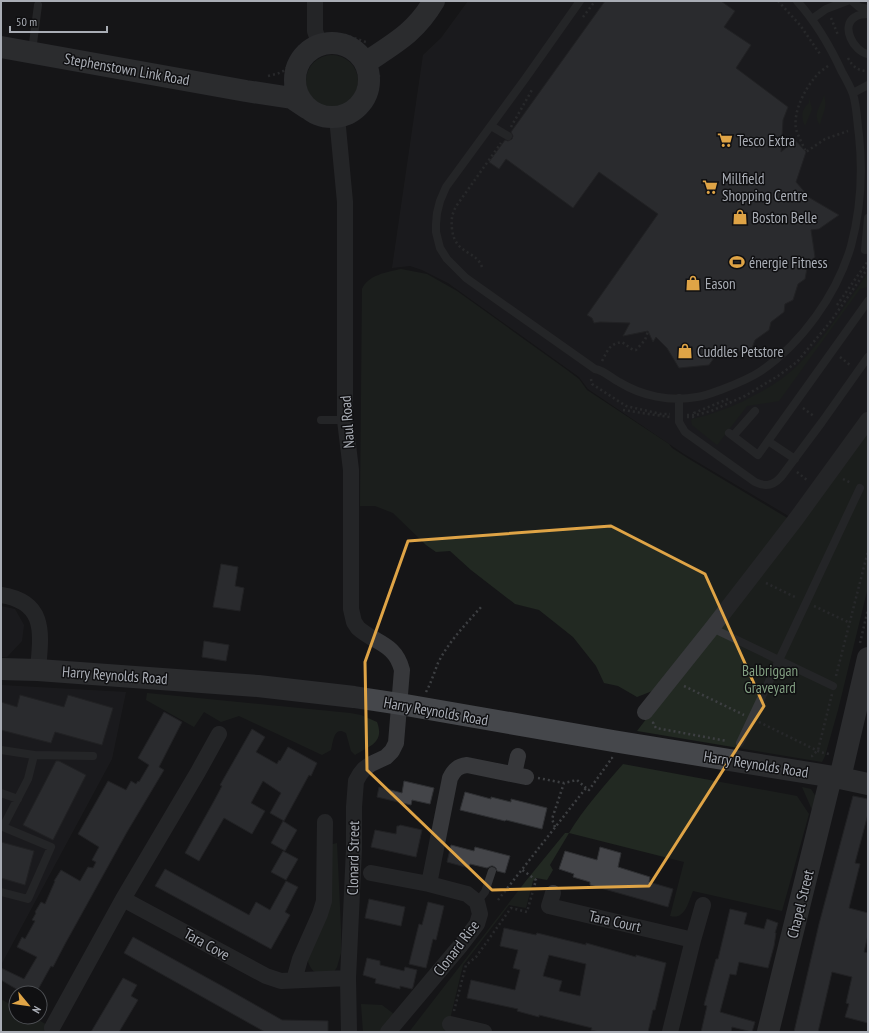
<svg xmlns="http://www.w3.org/2000/svg" width="869" height="1033" viewBox="0 0 869 1033" font-family="'PT Sans Narrow',sans-serif">
	<rect width="100%" height="100%" fill="#151517"/>
	<path fill="#212124" d="M468,1H868V414L792,518L684,454L588,389L579,377L448,283L422,270L410,266L392,268L423,55L441,38Z
		M1,606L15,609L24,625L22,641L7,657H1Z
		M1,685L126,692L112,759L1,965Z"/>
	<path fill="#222922" d="M306 81a26 26 0 1 1 52 0a26 26 0 1 1-52 0Z
		M824,95C828,109 822,113 820,125C812,113 821,107 824,95Z
		M809,97L812,109L805,126C801,117 801,110 809,103Z
		M401,269L427,274L457,291L567,370L579,379L587,390L669,444L672,448L689,459L789,519L655,690L637,697L618,686L604,683L596,666L573,637L539,610L515,604L471,570L450,551L436,552L426,545L393,513L375,506H360L362,289C368,275 387,272 401,269Z
		M868,273V287L860,289L779,401L747,406L717,445L692,425L691,420C696,417 702,417 708,415C723,410 739,404 753,396C769,388 785,378 798,365C825,338 846,304 868,273Z
		M868,429V587L838,710L825,756L822,762L637,731Z
		M147,693L350,713L361,715L377,722C385,743 369,746 355,755L351,751L346,733C334,725 333,742 331,750L322,755L239,716L221,722L204,712L194,727L146,700Z
		M623,764L797,796L809,814L782,911L693,891C688,903 685,920 670,916L684,862L569,833L550,865L553,870L547,880L536,878L533,881L526,908L509,905L463,965L447,1032H409L525,882L565,833H569C584,808 604,786 623,764Z
		M802,787L811,789L816,797L813,812Z
		M337,843L341,929V953L337,967L334,972C318,975 313,976 307,959L329,845Z
		M1,999L16,1008V1017H33L60,1032H1Z
		M361,1004L382,1005L394,1014L380,1032H363Z"/>
	<path fill="#444549" stroke="#2f3033" fill-rule="evenodd" d="M605,1H721L735,11L724,27L751,45L736,68L788,107L783,120L781,152L795,140L806,152L796,182L810,198L839,215L819,229L811,230L815,257L808,263L805,279L798,284L793,300L785,304L784,312L771,322L769,330L755,340L752,348L714,358L709,365L679,368L667,348L656,337L653,342L648,331L623,336L630,323L600,322L594,323L592,318L587,315L658,214L599,172L573,208L506,159L499,169L489,162L505,140L508,141L512,139L513,136L511,132Z
		M221,564L238,567L235,586L244,588L240,611L213,607Z
		M204,641L229,645L226,661L202,657Z
		M20,695L64,707L68,695L113,708L102,745L55,732L51,743L1,730V702L17,707Z
		M164,712L182,722L159,767L164,770L127,832L65,944L53,967L51,966L36,993H23L1,980V968L24,979L37,957L17,947L22,937L25,939L35,921L32,920L36,913L35,912L41,902L45,904L55,881H54L61,870L80,881L88,867L93,868L96,862L92,860L99,847L78,834L108,781L126,790L131,781L136,784L138,781L139,782L149,765L138,758Z
		M252,729L265,737L256,752L277,764L279,760L280,761L288,747L317,763L311,776L309,775L284,821L270,813L281,793L263,781L251,803L265,811L252,834L224,818L199,861L185,853L214,801L222,786L220,785Z
		M56,761H59L86,775L53,840L23,825Z
		M404,781L434,788L430,804L412,800L411,805L377,797L379,787L402,793Z
		M465,792L491,799V797L511,802V799L547,808L542,829L506,820L505,821L460,810Z
		M853,796L868,799V814L855,863L860,864L849,908L868,913V935L864,952L868,953V1023L845,1017L849,1004L846,1003L852,977L832,972L818,1032H794L819,924Z
		M283,821L297,830L285,851L271,843Z
		M400,825L422,830L416,857L371,847L375,830L396,834L397,826H399Z
		M1,842L34,851L25,885L1,878Z
		M451,845L474,851L475,847L510,856L505,873L497,871L496,868L493,866H491L487,868L470,864L469,868L447,862Z
		M600,847L621,853L618,867L650,877L649,882L673,889L668,907L590,885V882L573,877L574,874L559,869L565,851L597,860Z
		M283,851L298,859L286,880L271,872Z
		M165,869L249,915L256,902L270,910L286,881L298,887L285,912L290,915L271,949L155,886Z
		M369,899L405,907L401,926L365,918Z
		M428,902L444,906L436,940L433,939L426,968L409,964L419,924L422,925Z
		M730,909L747,913L744,924L764,929L767,919L778,923L775,933H776L774,946L768,968L739,962L736,975L730,974L720,1012L755,1022L752,1032L732,1027L731,1032H701L707,1006L704,1005L716,959H718Z
		M504,928L536,935L537,933L586,945V943L622,953L636,957V955L666,963L655,1010H653L648,1032H599L591,1030L592,1028L539,1015V1017L517,1011L518,1009L467,998L471,980L515,990L520,970L513,968L518,950L500,946ZM549,955L586,964L580,996L559,991L562,981L543,976Z
		M133,937L222,986L282,1020L328,1021V1032H265L124,953Z
		M367,958L380,961V965L404,971L405,967L417,970L413,987L412,989L400,986V989L375,983L376,979L363,975Z
		M123,978L137,985L131,996L138,1000L119,1032H91Z"/>
	<g fill="none" stroke-linecap="round" stroke-linejoin="round">
		<path stroke="#3d3f42" stroke-width="2.5" stroke-dasharray="2 3" stroke-linecap="butt" d="M778,1L800,25L820,54
			M728,2V1
			M583,17L595,1
			M831,18L838,35
			M330,34L345,35L366,42
			M848,58C853,67 858,71 868,71
			M828,66C824,69 819,72 816,76C805,89 793,111 796,129C798,136 803,145 806,152L825,139L848,131
			M268,76C276,74 284,73 288,66C294,57 295,48 305,42
			M351,123C366,109 379,94 379,73
			M511,127L533,88
			M482,267C476,250 455,255 452,229C451,219 452,213 457,205L501,143
			M837,305L868,261
			M840,357L850,365
			M602,361C608,350 609,344 622,342L633,350H636L645,340L648,331
			M591,379L592,384L626,406L661,414H670
			M803,408L815,417
			M623,410L655,415L670,417
			M687,415H696L711,411L745,396L778,376L797,362L831,321L868,268
			M687,417H693L694,413L728,399
			M797,472L807,480
			M843,479L851,483
			M766,583L797,598
			M814,606L850,623
			M860,643L868,609
			M836,676L868,551
			M684,686L744,715
			M426,692C431,683 434,673 438,663C449,641 466,624 482,606
			M654,722L653,723L656,728L727,741
			M759,722L820,752L829,754
			M811,756H812L818,750L832,694
			M538,778L564,783L577,780L586,788
			M555,827L552,819L564,783
			M498,900L586,788L589,790L612,758H611
			M454,1011L466,965L476,957L511,908L527,912L536,880L521,869"/>
		<path stroke="#37383b" stroke-width="8" d="M580,1L525,79L446,187L440,201L437,213L436,224V232L440,248L447,259L466,278L595,369C605,371 611,378 619,382C642,396 670,402 697,397C706,396 715,392 723,389C736,384 749,379 761,371C802,343 837,294 851,246C861,209 863,173 859,135C857,122 857,107 853,94C850,86 846,79 842,72C830,46 816,22 797,1
			M852,1L859,7L868,9
			M868,14C864,14 858,15 855,17C840,26 854,52 868,54
			M812,19L826,9L847,1
			M32,51L38,5
			M853,93L868,85
			M491,126L508,136
			M865,250L868,218
			M679,398V422L685,432L755,482C765,487 773,486 781,477L822,422L868,357
			M321,420H345
			M729,433L758,455L868,301
			M733,436L755,411
			M768,441L795,459
			M712,628L833,686
			M740,743L860,488
			M1,750L34,755L93,756
			M1,793L18,799
			M1,826L3,827L28,779L34,755
			M1,892L28,899L51,847L3,827
			M477,902L485,892L492,871"/>
		<path stroke="#37383b" stroke-width="16" d="M315,1V31L320,45
			M337,117L345,202V420L351,470V609L354,622L358,628C376,644 395,643 402,670L396,743L392,751L386,757L371,764L364,769L360,774L356,781L354,807V849L348,978L349,1032
			M1,595C47,602 41,634 38,670
			M645,712L712,628L796,519L868,420
			M514,774L518,756
			M371,873L429,884L467,894L477,902L480,914L477,924L461,945L388,1032
			M429,884L450,778C454,770 458,766 467,765L526,777
			M553,893L549,906L693,940
			M123,899L266,976L281,981L348,978
			M294,980L300,959L320,914L324,901L325,822
			M450,1024L484,1032
			M52,1028L123,899L198,772L219,734
			M670,1032L693,940L703,905"/>
		<path stroke="#45474b" stroke-width="22" d="M295 80a37 37 0 1 1 74 0a37 37 0 1 1-74 0Z
			M1,47L246,91L292,98L307,108
			M365,63C395,43 415,33 434,1
			M1,669L38,670L258,686L354,697L400,704L613,741L840,778L868,784
			M840,778L868,658
			M768,1032L831,777"/>
	</g>
	<path d="M0 0H869V1033H0ZM611,526L705,574L764,706L649,886L492,890L367,770L365,662L408,541Z" fill="#151517" fill-opacity=".55" fill-rule="evenodd"/>
	<path fill="none" stroke="#dfa446" stroke-width="3" stroke-linejoin="round" d="M611,526L705,574L764,706L649,886L492,890L367,770L365,662L408,541Z"/>
	<defs>
		<g id="supermarket-bare" transform="scale(1.2)"><path d="M-6-5.5h2.5l.6 2H6L4.5 2H-2.5L-4.4-4H-6ZM-1.5 3.2a1.3 1.3 0 1 0 .1 0ZM3 3.2a1.3 1.3 0 1 0 .1 0Z" fill="#dfa446" stroke="#101012" stroke-width="2.5" paint-order="stroke"/></g>
		<g id="shop-bare" transform="scale(1.2)"><path d="M-5-2.5h2.3a2.7 3.5 0 0 1 5.4 0H5L5.5 6h-11ZM-1.5-2.5h3a1.5 2.3 0 0 0-3 0Z" fill="#dfa446" stroke="#101012" stroke-width="2.5" paint-order="stroke"/></g>
		<g id="stadium-bare" transform="scale(1.2)"><path d="M0-5a6.5 5 0 1 0 0 10a6.5 5 0 1 0 0-10ZM-3.5-1.8h7v3.6h-7Z" fill="#dfa446" stroke="#101012" stroke-width="2.5" paint-order="stroke"/></g>
	</defs>
	<g fill-rule="evenodd">
		<use href="#supermarket-bare" x="725" y="140"/>
		<use href="#supermarket-bare" x="710" y="187"/>
		<use href="#shop-bare" x="740" y="217"/>
		<use href="#stadium-bare" x="737" y="262"/>
		<use href="#shop-bare" x="693" y="283"/>
		<use href="#shop-bare" x="685" y="351"/>
	</g>
	<g text-anchor="middle" dominant-baseline="central" stroke-width="3" stroke-linejoin="round" paint-order="stroke">
		<g font-size="15" fill="#a9adb5" stroke="#101012">
			<text transform="translate(127 69) rotate(10)">Stephenstown Link Road</text>
			<text transform="translate(347 422) rotate(-94)">Naul Road</text>
			<text transform="translate(115 675) rotate(4)">Harry Reynolds Road</text>
			<text transform="translate(436 711) rotate(10)">Harry Reynolds Road</text>
			<text transform="translate(756 764) rotate(9)">Harry Reynolds Road</text>
			<text transform="translate(353 858) rotate(-89)">Clonard Street</text>
			<text transform="translate(800 904) rotate(-76)">Chapel Street</text>
			<text transform="translate(615 921) rotate(13)">Tara Court</text>
			<text transform="translate(207 944) rotate(29)">Tara Cove</text>
			<text transform="translate(456 948) rotate(-53)">Clonard Rise</text>
		</g>
		<g font-size="15" fill="#a9adb5" stroke="#101012" text-anchor="start">
			<text x="737" y="140">Tesco Extra</text>
			<text x="722" y="178">Millfield<tspan x="722" dy="17">Shopping Centre</tspan></text>
			<text x="752" y="217">Boston Belle</text>
			<text x="749" y="262">énergie Fitness</text>
			<text x="705" y="283">Eason</text>
			<text x="697" y="351">Cuddles Petstore</text>
		</g>
		<g font-size="15" fill="#829f82" stroke="#101012">
			<text x="770" y="670">Balbriggan<tspan x="770" dy="17">Graveyard</tspan></text>
		</g>
	</g>
	<rect width="869" height="1033" fill="none" stroke="#a9adb5" stroke-width="4"/>
	<g transform="translate(28 1005) rotate(119)"><circle r="19" fill="#101012" stroke="#4d4f53"/>
	<path d="M0-3L7 15L0 10L-7 15Z" fill="#dfa446"/>
	<text y="-6" font-size="11" font-weight="bold" text-anchor="middle" fill="#a9adb5">N</text>
	</g>
	<path d="M10 26v6h97v-6" fill="none" stroke="#a9adb5" stroke-width="2"/>
	<text x="16" y="26" font-size="12" fill="#a9adb5" stroke="#101012" stroke-width="3" paint-order="stroke">50 m</text>
</svg>
